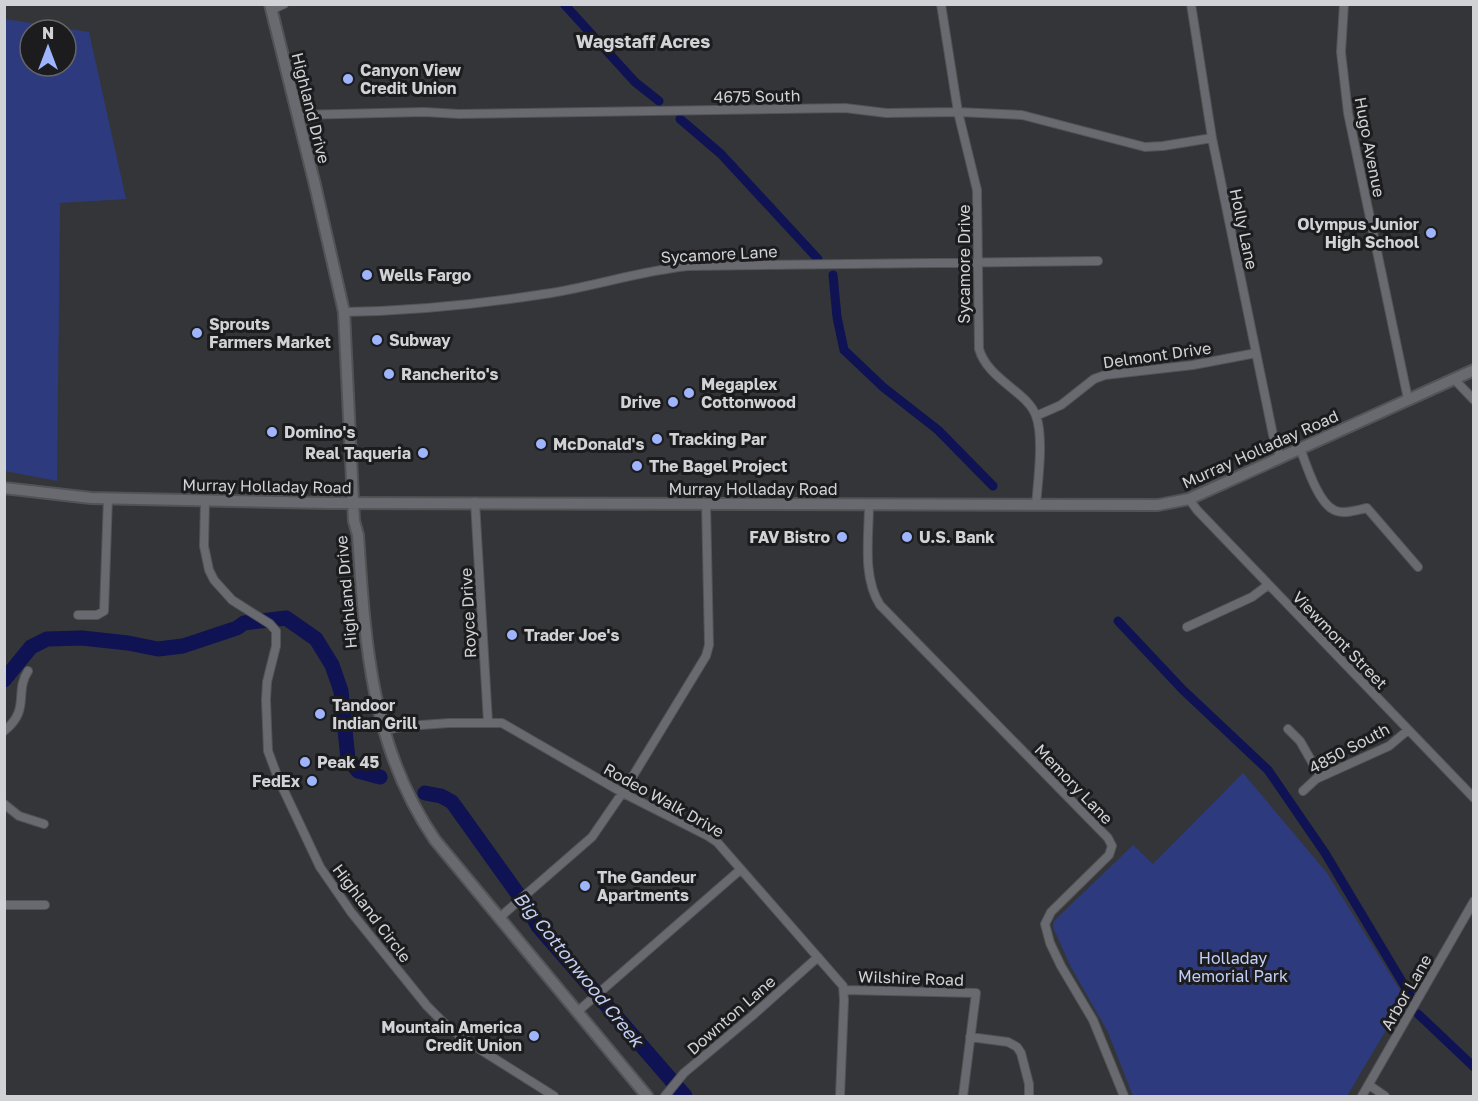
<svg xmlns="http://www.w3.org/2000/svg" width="1478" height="1101" viewBox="0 0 1478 1101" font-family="'Golos Text',sans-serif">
	<rect width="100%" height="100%" fill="#333539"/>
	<path fill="#2d3b7e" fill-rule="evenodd" d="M5,19L89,32L126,199L60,203L57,481L5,471ZM30,30H66V66H30Z
		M1243,773L1327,873L1405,998L1347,1096H1133L1108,1032L1071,967L1053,927L1054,921L1133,845L1153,864Z"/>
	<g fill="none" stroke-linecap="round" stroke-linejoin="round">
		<path stroke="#0f1253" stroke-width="9" d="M564,4L635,82L659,101
			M680,119L721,154L818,259
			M833,275L837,317L844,350L883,387L938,430L993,486
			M1118,621L1183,690L1268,770L1325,853L1410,995
			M1418,1014L1474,1067"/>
		<path stroke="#0f1253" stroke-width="15" d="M4,680L31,647L47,639L82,638L128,643L158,649L183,646L237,628L244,623L286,618L316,639L332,665L341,691L348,759L358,771L380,777
			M425,793L441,796L452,802L528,908L538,926L685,1096"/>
		<g stroke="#525356" stroke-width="10">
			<path id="minor" d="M941,4L958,112L977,190L979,349C988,380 1028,392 1036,416C1044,437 1038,481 1036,505
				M1191,4L1212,138L1273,435L1280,457
				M1344,4L1341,52L1348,113L1408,399
				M271,10L284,4
				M298,115L424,112L459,114L845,108L886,113L958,112L1022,115L1145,147L1163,146L1212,138
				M344,312C408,311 481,304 544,294C592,287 639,271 688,266L1098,261
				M1454,379L1474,400
				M1036,416L1061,405L1094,379L1105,375L1193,365L1256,353
				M1300,448C1306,464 1318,503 1334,510C1343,515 1357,510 1367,508L1418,567
				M1189,499L1197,510L1474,798
				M205,500L204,546L209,570L214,580L232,600L270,624L276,631V646L267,682L266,700L268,751L278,778L320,867L351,912L427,1006L448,1027L473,1045L554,1096
				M475,502L488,722
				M869,504C869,536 862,577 880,605L1108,838L1112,846L1109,855L1051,912L1045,924L1050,943L1061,966L1093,1020L1124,1096
				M78,615H97L104,611L108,498
				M1187,627L1252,597L1268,585
				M1288,729L1300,741L1320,776
				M384,730L407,726L449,723H502L623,793L708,836L717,842L843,986L844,1000L840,1096
				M4,731C31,710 14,692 28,671
				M1303,791L1316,779L1389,746L1408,730
				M4,804L19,816L44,824
				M4,905H45
				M499,918L592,837L625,789L706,656L709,645L706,503
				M844,990L976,993L963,1096
				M577,1012L740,870
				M970,1037L1008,1042L1017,1047L1021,1053L1029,1084V1096
				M1369,1085L1385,1096
				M665,1096L684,1073L752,1016L818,957
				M1362,1096L1474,901"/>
		</g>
		<g stroke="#525356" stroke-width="14">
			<path id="secondary" d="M270,4L315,185L344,312L354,521L358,535C365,643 371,747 435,840L647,1096
				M4,488L91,498L330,503L1158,505L1189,499L1474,370"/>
		</g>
		<use href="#minor" stroke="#686a6f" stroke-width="8"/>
		<use href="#secondary" stroke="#686a6f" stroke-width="10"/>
	</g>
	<g fill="#9eb4fd" stroke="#1c1c1e" stroke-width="2">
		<circle cx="348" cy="79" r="6"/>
		<circle cx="1431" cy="233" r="6"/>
		<circle cx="367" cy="275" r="6"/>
		<circle cx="197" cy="333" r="6"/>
		<circle cx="377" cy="340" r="6"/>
		<circle cx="389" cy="374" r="6"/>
		<circle cx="689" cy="393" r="6"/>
		<circle cx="673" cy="402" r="6"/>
		<circle cx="272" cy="432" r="6"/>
		<circle cx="657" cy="439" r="6"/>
		<circle cx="541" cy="444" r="6"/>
		<circle cx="423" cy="453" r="6"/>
		<circle cx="637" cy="466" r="6"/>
		<circle cx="842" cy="537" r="6"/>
		<circle cx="907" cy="537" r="6"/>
		<circle cx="512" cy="635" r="6"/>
		<circle cx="320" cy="714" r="6"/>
		<circle cx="305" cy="762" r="6"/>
		<circle cx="312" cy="781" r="6"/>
		<circle cx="585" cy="886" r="6"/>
		<circle cx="534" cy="1036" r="6"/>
	</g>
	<g text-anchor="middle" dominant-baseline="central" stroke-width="6" stroke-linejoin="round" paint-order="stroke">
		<g font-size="16" font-weight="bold" fill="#d1d2d5" stroke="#1c1c1e" text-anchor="start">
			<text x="360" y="70">Canyon View<tspan x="360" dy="18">Credit Union</tspan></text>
			<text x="1419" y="224" text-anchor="end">Olympus Junior<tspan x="1419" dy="18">High School</tspan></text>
			<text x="379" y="275">Wells Fargo</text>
			<text x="209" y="324">Sprouts<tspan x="209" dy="18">Farmers Market</tspan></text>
			<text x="389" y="340">Subway</text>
			<text x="401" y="374">Rancherito's</text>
			<text x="701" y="384">Megaplex<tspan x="701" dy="18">Cottonwood</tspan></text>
			<text x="661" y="402" text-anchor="end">Drive</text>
			<text x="284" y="432">Domino's</text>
			<text x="669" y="439">Tracking Par</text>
			<text x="553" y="444">McDonald's</text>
			<text x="411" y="453" text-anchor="end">Real Taqueria</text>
			<text x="649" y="466">The Bagel Project</text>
			<text x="830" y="537" text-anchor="end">FAV Bistro</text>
			<text x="919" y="537">U.S. Bank</text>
			<text x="524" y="635">Trader Joe's</text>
			<text x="332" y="705">Tandoor<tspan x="332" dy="18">Indian Grill</tspan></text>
			<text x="317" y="762">Peak 45</text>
			<text x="300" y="781" text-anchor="end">FedEx</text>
			<text x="597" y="877">The Gandeur<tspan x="597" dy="18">Apartments</tspan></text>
			<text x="522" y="1027" text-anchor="end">Mountain America<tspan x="522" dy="18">Credit Union</tspan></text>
		</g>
		<g font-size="16" fill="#d1d2d5" stroke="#1c1c1e">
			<text transform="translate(757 96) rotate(-1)">4675 South</text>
			<text transform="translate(311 108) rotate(76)">Highland Drive</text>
			<text transform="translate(1370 147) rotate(79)">Hugo Avenue</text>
			<text transform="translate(1244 229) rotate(78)">Holly Lane</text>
			<text transform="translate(719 254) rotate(-3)">Sycamore Lane</text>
			<text transform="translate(964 264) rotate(-90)">Sycamore Drive</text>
			<text transform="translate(1157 355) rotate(-8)">Delmont Drive</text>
			<text transform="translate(1260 449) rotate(-24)">Murray Holladay Road</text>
			<text transform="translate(267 486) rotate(1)">Murray Holladay Road</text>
			<text x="753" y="489">Murray Holladay Road</text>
			<text transform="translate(346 592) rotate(-95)">Highland Drive</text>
			<text transform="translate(468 613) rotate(-93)">Royce Drive</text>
			<text transform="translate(1340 640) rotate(46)">Viewmont Street</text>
			<text transform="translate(1349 748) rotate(-28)">4850 South</text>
			<text transform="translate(1074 784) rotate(46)">Memory Lane</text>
			<text transform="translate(664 800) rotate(29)">Rodeo Walk Drive</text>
			<text transform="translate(372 913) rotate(53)">Highland Circle</text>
			<text transform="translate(911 978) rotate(2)">Wilshire Road</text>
			<text transform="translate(1406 992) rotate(-60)">Arbor Lane</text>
			<text transform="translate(731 1015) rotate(-41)">Downton Lane</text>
		</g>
		<g font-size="16" fill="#c2cff7" stroke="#1c1c1e">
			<text x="1233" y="958">Holladay<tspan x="1233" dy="18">Memorial Park</tspan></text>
		</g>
		<g font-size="18" font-weight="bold" fill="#d1d2d5" stroke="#1c1c1e">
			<text x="643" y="41">Wagstaff Acres</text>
		</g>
		<g font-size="18" font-style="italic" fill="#c2cef6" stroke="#1c1c1e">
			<text transform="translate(579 969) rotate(51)">Big Cottonwood Creek</text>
		</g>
	</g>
	<rect width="1478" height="1101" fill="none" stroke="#d1d2d5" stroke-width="12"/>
	<g transform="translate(48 48)"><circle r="28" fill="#1c1c1e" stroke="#646567" stroke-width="1.5"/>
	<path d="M0-4.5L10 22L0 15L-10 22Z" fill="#9eb4fd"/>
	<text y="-9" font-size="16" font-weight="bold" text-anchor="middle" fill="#d1d2d5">N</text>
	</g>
</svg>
